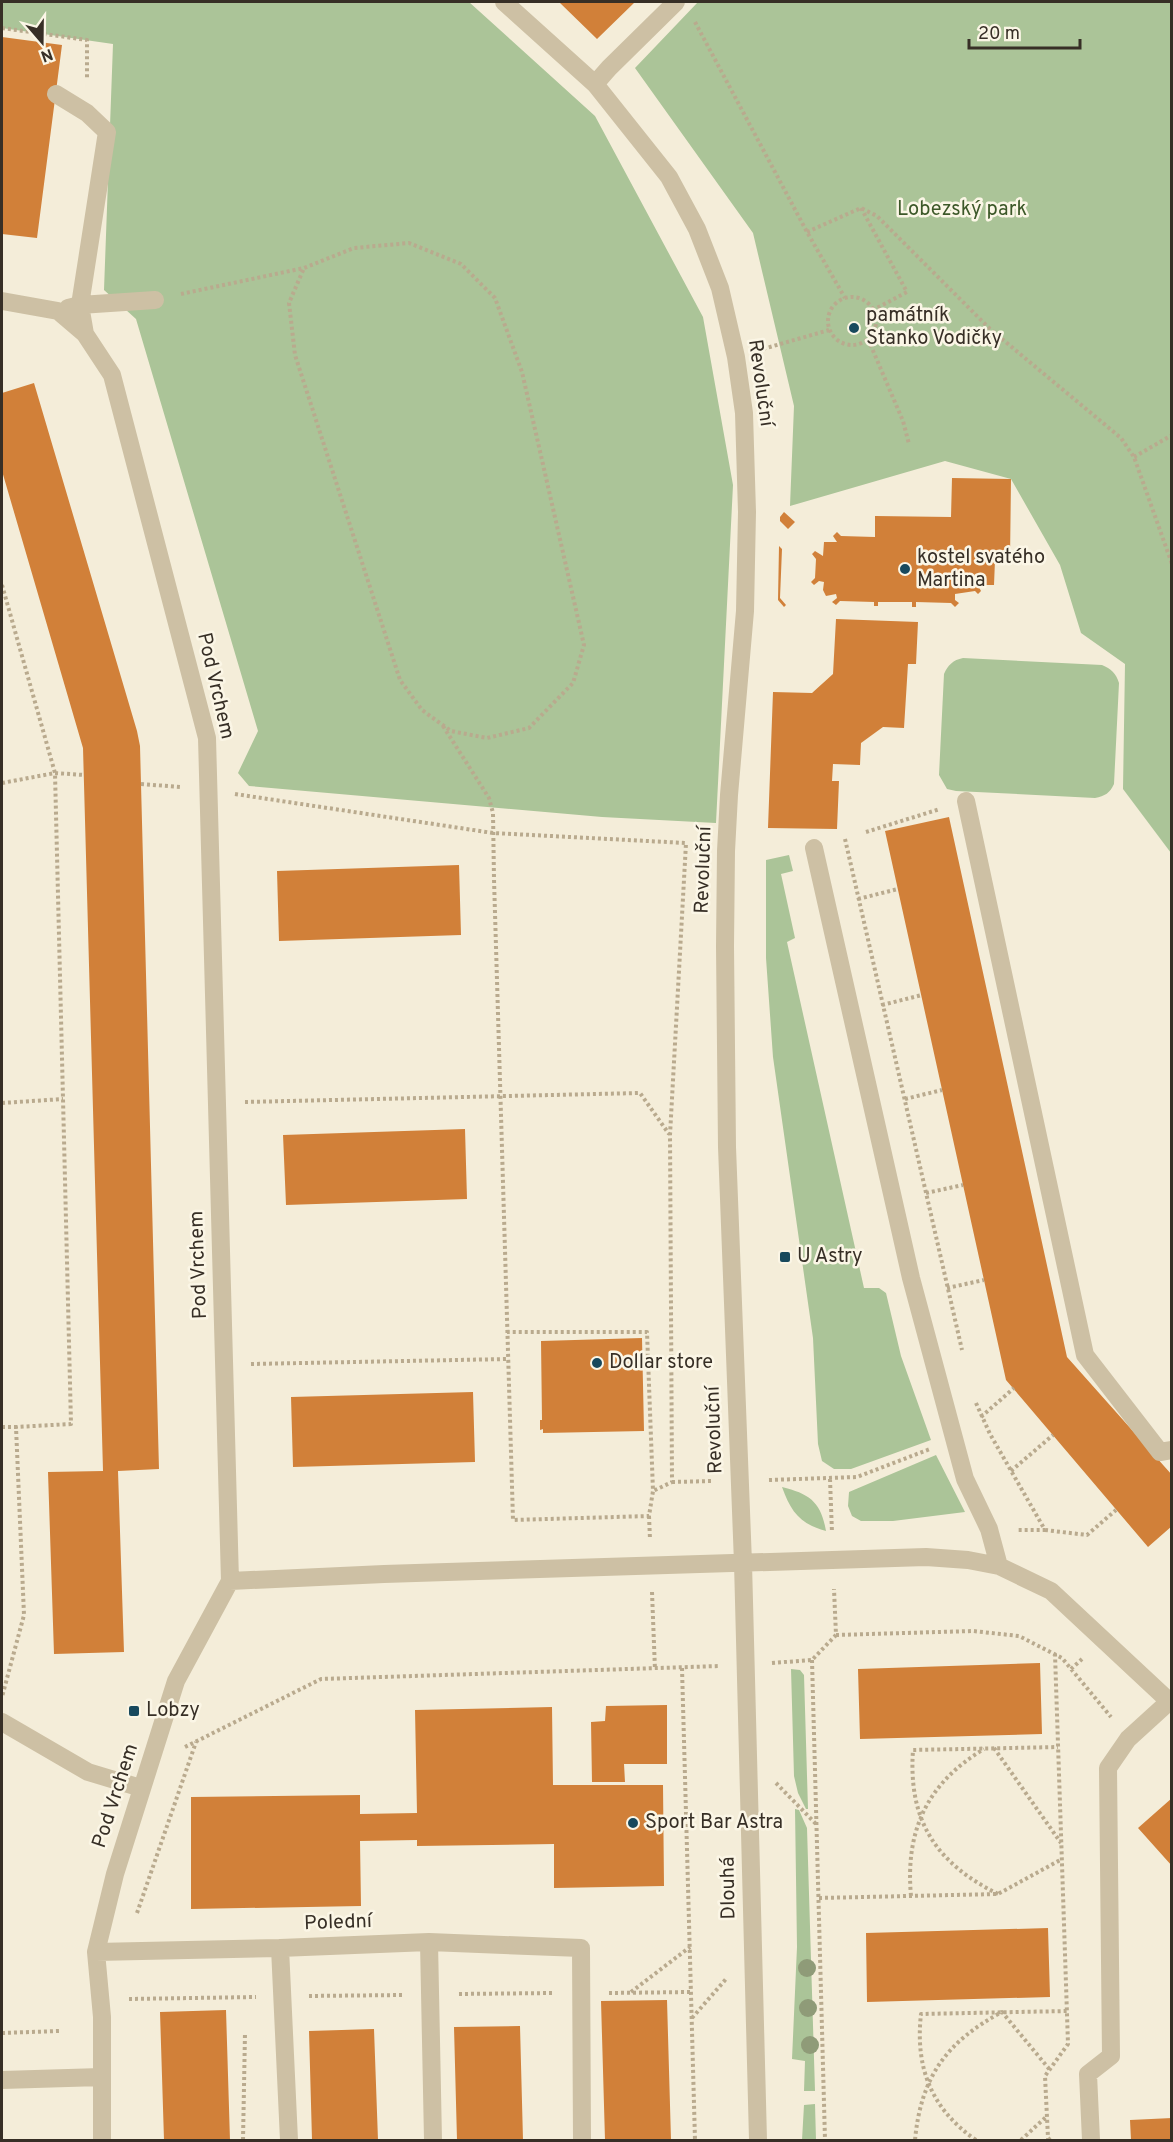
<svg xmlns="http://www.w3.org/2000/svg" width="1173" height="2142" viewBox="0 0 1173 2142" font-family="Overpass,sans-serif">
	<rect width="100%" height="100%" fill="#f4edd9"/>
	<path fill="#abc498" d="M2,2H469L595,116L703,317L733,485L716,823L602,817L249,786L238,773L258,731L136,319L104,290L113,44L2,28Z
		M698,2H1171V853L1123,789L1125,664L1081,633L1060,565L1011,479L945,461L790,506L794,406L753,233L635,68Z
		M963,658L1102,665C1111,669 1116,673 1119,683L1114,784C1110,793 1105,796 1095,798L956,791L947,789L939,775L944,674C948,665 953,660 963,658Z
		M789,855L793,871L781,874L795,938L787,942L864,1288H879L886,1293L901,1356L931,1440L851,1469H834L822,1461L818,1444L813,1338L773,1057L766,958V860Z
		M936,1455L965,1512L893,1521H861L852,1516L848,1506L849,1492Z
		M782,1487C810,1494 821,1502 826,1531C800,1524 791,1512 782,1487Z
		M791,1669L800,1670L804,1675L808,1809H806L798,1793L794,1776Z
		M795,1809L799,1810L807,1828L815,2091H804L805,2061L792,2059L797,1947Z
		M815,2104L816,2140H802L804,2105Z"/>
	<path fill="#d18039" d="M559,2H635L597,39Z
		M2,37L62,45L37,238L2,234Z
		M34,383L137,731L140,746L159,1469L118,1471L124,1652L54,1654L48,1472L103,1471L83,748L2,471V393Z
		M952,478L1011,479L1010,560H995L994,585H978L981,591L978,594L975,591L955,594V600L959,603L955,607L951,603L916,602V607H912V602H878V606H874V602L840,601L836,605L832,602L837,598L836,594L826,596L823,590L824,582L819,581L814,585L811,582L815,578L816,559L812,554L815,551L823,556L824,542H837L833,536L837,532L841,536L875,537V516L951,517Z
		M784,512L795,522L788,529L780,521V517Z
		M779,546L782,549L780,598L786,605L784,607L778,600Z
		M836,619L918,622L916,664H908L904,728L883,727L861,743L860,765L833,764L832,781H839L837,829L768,828L773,692L812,693L833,674Z
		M949,817L1067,1357L1172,1475V1526L1148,1547L1006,1380L885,831Z
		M459,865L461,935L279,941L277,871Z
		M465,1129L467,1199L286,1205L283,1135Z
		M642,1338L644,1431L543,1433V1429L540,1430V1420H542L541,1341Z
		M473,1392L475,1462L293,1467L291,1397Z
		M1040,1663L1042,1734L860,1739L858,1669Z
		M667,1705V1764H624L625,1782H592L591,1722L605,1721L606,1706Z
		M552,1707L553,1785H663L664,1886L554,1888V1844L417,1846V1840L360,1841L361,1906L191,1909V1797L360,1795V1814L417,1813L415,1710Z
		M1172,1798V1866L1138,1828Z
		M1048,1928L1050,1997L867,2002L866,1933Z
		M667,2000L671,2140H605L601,2001Z
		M226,2010L230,2140H164L160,2012Z
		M520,2026L523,2140H457L454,2027Z
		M374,2029L378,2140H312L309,2031Z
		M1172,2118V2140H1131L1130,2120Z"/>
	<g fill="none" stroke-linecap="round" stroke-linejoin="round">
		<path stroke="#b9aa8e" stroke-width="4" stroke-dasharray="3 3" stroke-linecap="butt" d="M695,22L807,232L845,298
			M2,28L87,40V80
			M861,208L907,292L873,310
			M807,232L861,208L877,216L990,329L1121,438L1134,457L1172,564
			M181,294L304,268L354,248L409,243L461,264L495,298L522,372L584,645L573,683L529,728L487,738L451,731L422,710L400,680L295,355L289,303L304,268
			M828 321a24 24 0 1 1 48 0a24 24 0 1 1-48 0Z
			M868,339L903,421L909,444
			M763,349L829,330
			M1134,457L1172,435
			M2,585L55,773L71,1424L16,1427
			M443,726L489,798L493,813L494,879L513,1520L649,1516L653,1491L647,1332H507
			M2,783L55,773L84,775
			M141,784L180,787
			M235,794L493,833L686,843L670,1135L672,1482L653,1491
			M866,832L940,809
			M845,839L962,1350
			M858,899L898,889
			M882,1005L922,995
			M905,1099L942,1090
			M245,1102L640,1093L669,1134
			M2,1103L63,1099
			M926,1193L963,1185
			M947,1288L984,1280
			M251,1364L508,1359
			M976,1403L990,1434L1045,1530H1016
			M981,1417L1014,1388
			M2,1427H16L24,1615L2,1697
			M1011,1471L1053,1435
			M830,1479L832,1533
			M769,1480L857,1477L930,1449
			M672,1482L713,1481
			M649,1516L650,1539
			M1045,1530L1087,1535L1116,1510
			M652,1592L655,1670
			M836,1635L973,1631L1019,1636L1062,1658L1111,1717
			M812,1660L825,2140
			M772,1663L812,1660L836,1635L834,1589
			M682,1668L695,2140
			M1071,1669L1082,1659
			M185,1747L321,1679L720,1666
			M994,1748L1061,1843
			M776,1783L817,1825
			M998,1894C936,1863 908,1821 913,1750L1058,1747
			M911,1896C905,1831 927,1783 984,1749
			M819,1898L998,1894L1062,1859
			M137,1913L196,1742
			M631,1992L690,1947
			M609,1993L691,1992
			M459,1994L553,1993
			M309,1996L403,1995
			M129,1999L256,1997
			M692,2018L726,1979
			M2,2033L59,2031
			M243,2140L245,2033
			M915,2140C921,2077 946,2042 1002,2012L1050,2070
			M976,2140C931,2109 915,2067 921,2014L1067,2011
			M1021,2140L1046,2117
			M1050,2140L1048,2138L1045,2076L1068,2044L1055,1654"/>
		<path stroke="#cdc0a4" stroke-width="18" d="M504,2L595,84L669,177L697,229L720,288L736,357L744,413L747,512L745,611L729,795L726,851L725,946L727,1147L743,1563L758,2140
			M595,84L609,68L676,2
			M56,94L87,113L107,132L80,305L85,334
			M2,301L58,311L85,334L112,375L207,738L230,1581L176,1681L115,1874L96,1952L102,2017V2140
			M68,308L80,305L155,300
			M966,801L1085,1355L1160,1452L1172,1450
			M814,848L911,1278L965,1479L989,1529L999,1566
			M230,1581L384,1574L926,1557L968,1560L999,1566L1051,1591L1172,1704
			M2,1722L88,1772L141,1788
			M429,1942L433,2140
			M280,1948L289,2140
			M96,1952L280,1948L429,1942L581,1948L582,2140
			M2,2080L101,2077
			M1091,2140L1088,2074L1111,2056L1108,1768L1128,1739L1172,1699"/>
	</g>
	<g fill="#8f9b78">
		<circle cx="807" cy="1968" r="9"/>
		<circle cx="808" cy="2008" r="9"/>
		<circle cx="810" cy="2045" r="9"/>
	</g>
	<g fill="#18495d" stroke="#fbf6e6" stroke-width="2">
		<circle cx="854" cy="328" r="6"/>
		<circle cx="905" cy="569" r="6"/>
		<rect x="779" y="1251" width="12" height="12" rx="3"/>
		<circle cx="597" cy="1363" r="6"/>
		<rect x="128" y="1705" width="12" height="12" rx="3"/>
		<circle cx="633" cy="1823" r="6"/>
	</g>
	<g text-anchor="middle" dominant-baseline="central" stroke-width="5" stroke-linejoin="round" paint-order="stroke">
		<g font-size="20" fill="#3c5828" stroke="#fbf6e6">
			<text x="962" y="210">Lobezský park</text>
		</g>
		<g font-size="20" fill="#372f26" stroke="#fbf6e6" text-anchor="start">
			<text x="866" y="316">památník<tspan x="866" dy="23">Stanko Vodičky</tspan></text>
			<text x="917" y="558">kostel svatého<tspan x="917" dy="23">Martina</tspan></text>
			<text x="797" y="1257">U Astry</text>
			<text x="609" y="1363">Dollar store</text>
			<text x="146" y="1711">Lobzy</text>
			<text x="645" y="1823">Sport Bar Astra</text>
		</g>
		<g font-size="20" fill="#372f26" stroke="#fbf6e6">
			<text transform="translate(760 383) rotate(82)">Revoluční</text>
			<text transform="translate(215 686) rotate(77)">Pod Vrchem</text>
			<text transform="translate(704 870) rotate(-88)">Revoluční</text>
			<text transform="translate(199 1265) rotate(-92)">Pod Vrchem</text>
			<text transform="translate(715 1430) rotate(-92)">Revoluční</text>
			<text transform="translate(116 1796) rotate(-72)">Pod Vrchem</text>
			<text transform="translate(729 1888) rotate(-91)">Dlouhá</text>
			<text transform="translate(338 1923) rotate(-2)">Polední</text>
		</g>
	</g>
	<rect width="1173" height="2142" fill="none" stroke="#372f26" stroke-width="6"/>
	<g transform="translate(42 42) rotate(160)" stroke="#fbf6e6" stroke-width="4.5" paint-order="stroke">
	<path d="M0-4.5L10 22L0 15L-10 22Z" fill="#372f26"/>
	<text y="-9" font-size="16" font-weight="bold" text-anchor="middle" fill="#372f26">N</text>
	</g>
	<path d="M969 39v9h111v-9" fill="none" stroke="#372f26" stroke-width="3"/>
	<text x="978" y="39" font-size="18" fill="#372f26" stroke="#fbf6e6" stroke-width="4.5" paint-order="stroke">20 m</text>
</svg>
